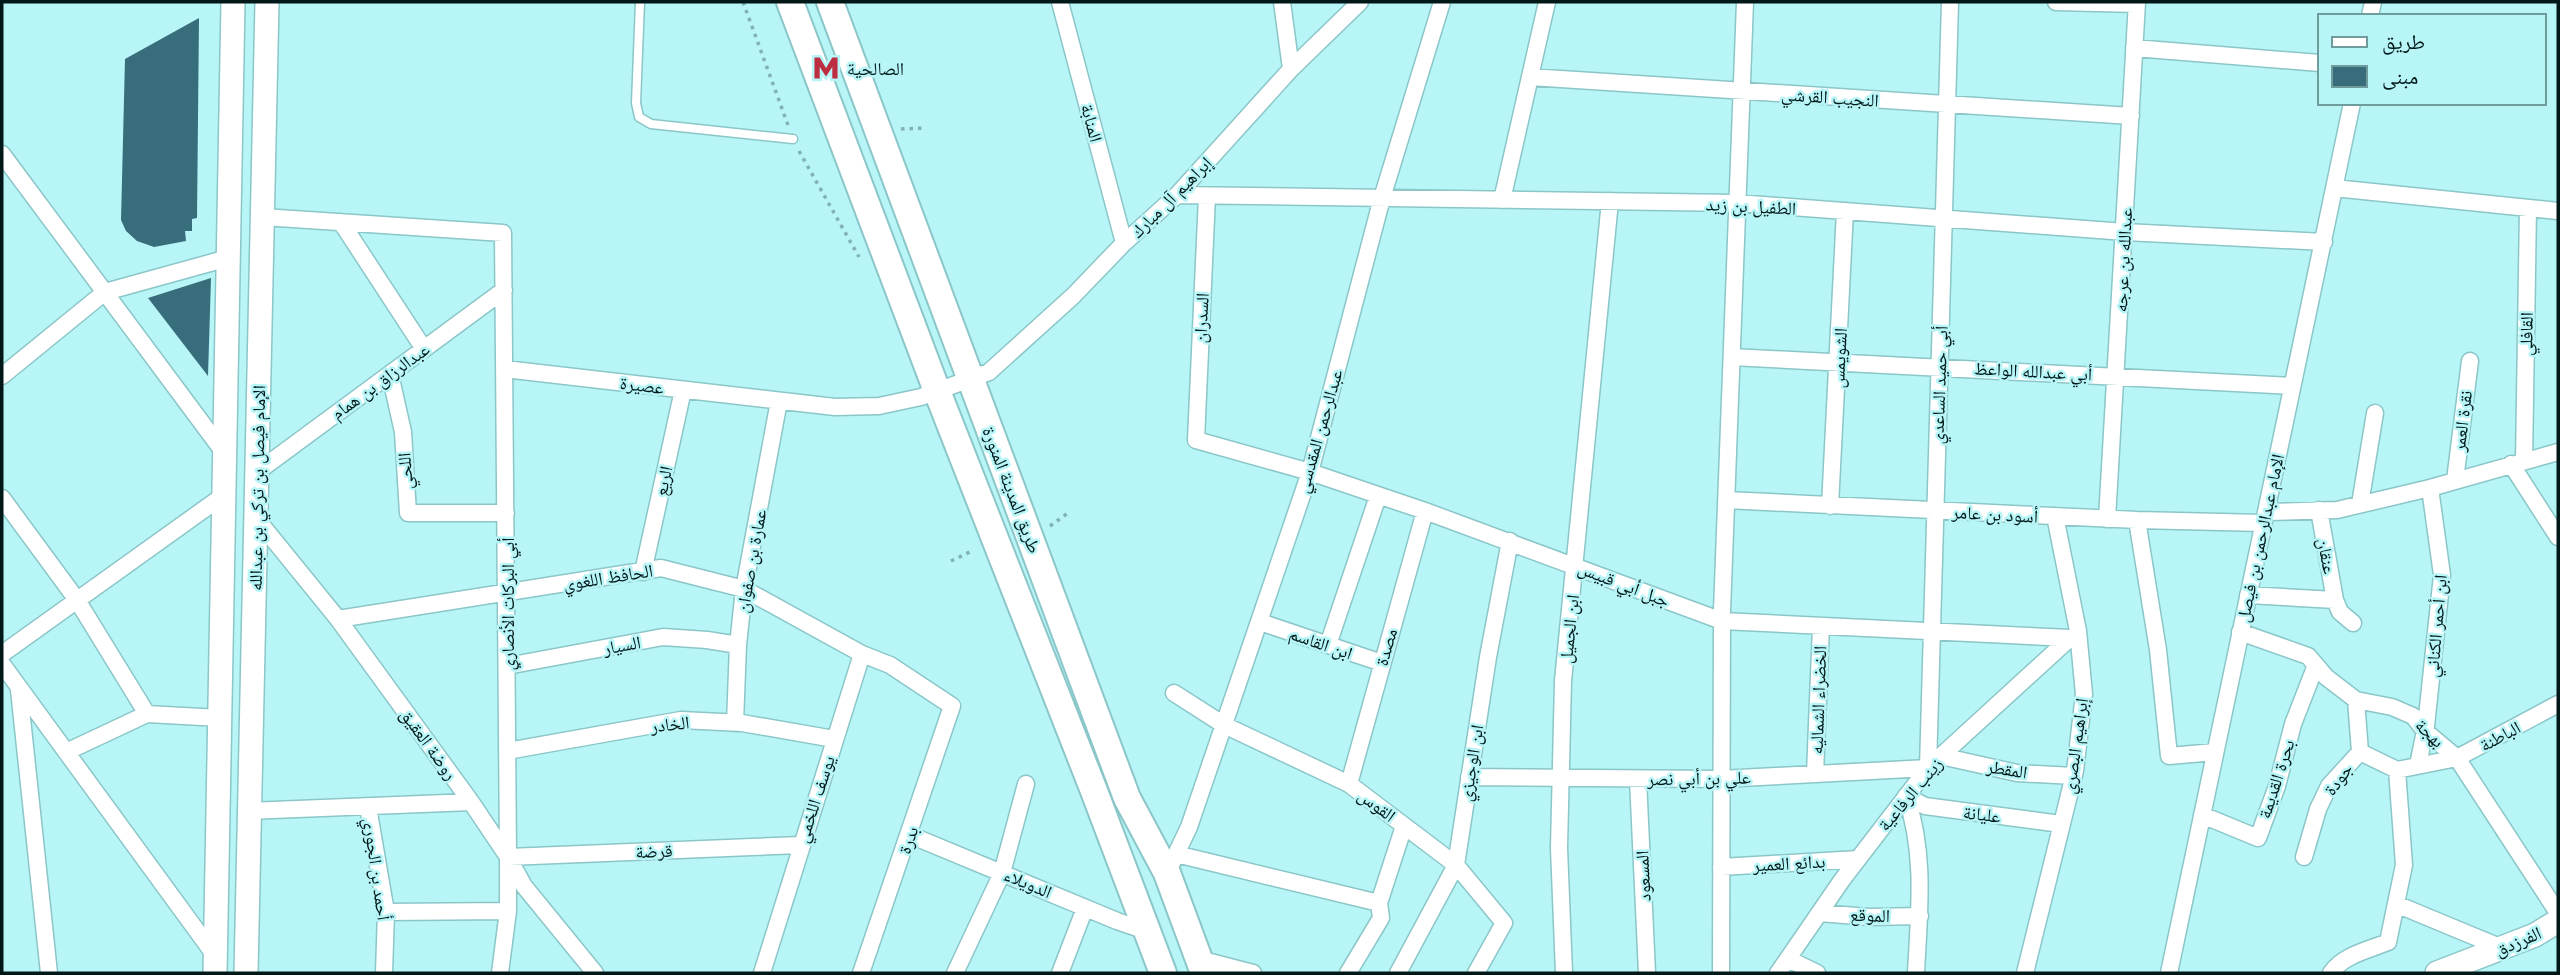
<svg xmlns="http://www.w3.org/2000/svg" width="2560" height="975" viewBox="0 0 2560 975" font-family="'PT Sans','Noto Naskh Arabic',sans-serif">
	<rect width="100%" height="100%" fill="#b8f5f7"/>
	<path fill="#386d7c" d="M199,18L197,218L192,219V231H185L186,241L154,247L137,241L126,231L121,220L125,59Z
		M211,278L208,376L148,298Z"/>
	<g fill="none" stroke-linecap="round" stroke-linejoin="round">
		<g stroke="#8bc6c8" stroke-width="11">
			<path id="lane" d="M640,2L636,103L639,117L651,124L793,139"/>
		</g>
		<g stroke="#8bc6c8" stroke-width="19">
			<path id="street" d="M1060,2L1124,243
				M1282,2L1291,69
				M2056,2L2137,4
				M2370,16L2373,2
				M2134,48L2320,63
				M1530,77L2131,116
				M2,154L225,454
				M2334,188L2558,211
				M1177,195L1737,203L2125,232L2324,242
				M1207,196L1196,440L1310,472L1425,511L1722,621L2070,638
				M1502,200L1547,2
				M263,217L503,233L508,857V911L500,973
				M341,222L424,349
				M1732,357L2292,386
				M505,369L835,407L879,406L921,397L989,372L1073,296L1124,243L1177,195L1291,69L1360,2
				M390,374L403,432L408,513H506
				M2,376L105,292L228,258
				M2524,461L2528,208
				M2511,464L2558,537
				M257,472L504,290
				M2455,480L2470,361
				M2,498L77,600L147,714
				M1726,500L2137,520L2263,523
				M2360,504L2375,413
				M1830,506L1845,211
				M2266,512L2337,510L2430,488L2558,452
				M256,518L338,619L471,802L508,857L524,886L595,973
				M2107,519L2137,2
				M2137,520L2158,650L2169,756L2215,752
				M643,572L683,390
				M2248,595L2335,600L2319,510
				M2335,600L2340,612L2353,623
				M338,619L661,568L744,589L862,654
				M1260,622L1382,663
				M2240,632L2308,656L2326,677L2356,700L2392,707L2413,716L2425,731L2457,758L2558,913
				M1328,645L1378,496
				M2,654L224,495
				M2,664L216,957
				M507,666L663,637L707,640L738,645
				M19,690L49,973
				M1174,693L1224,725L1349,784L1456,865L1504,923L1476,973
				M735,723L738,645L744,589L779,401
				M507,751L681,720L742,723L834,739
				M66,752L147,714L220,718
				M2360,752L2397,770L2457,758L2558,704
				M1941,756L2017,773L2074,776
				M2418,765L2426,726L2442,575L2430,488
				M1815,774L1821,626
				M1469,777L1721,779L1928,768L1950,2
				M1638,779L1647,973
				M1349,784L1425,511
				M1906,796C1926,854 1919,913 1916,973
				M1906,796L1925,806L2061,824
				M368,807L386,912L384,973
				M249,811L471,802
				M2202,815L2258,838L2277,786L2293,724L2316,665
				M910,835L1117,921L1146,931
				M1176,854L1379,903
				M508,857L801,845
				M2304,857L2318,809L2329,786L2360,752L2356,700
				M1721,867L1858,859
				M1167,873L1189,827L1310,472L1382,198L1442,2
				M2396,904L2502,948
				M386,912L508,911
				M1819,913L1869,917L1920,916
				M1199,959L1253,973
				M1788,959L1817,973
				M762,973L862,654L890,665L952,706L861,973
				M955,973L1002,873L1026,784
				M1060,973L1085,908
				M1348,973L1381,918L1379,903L1404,826
				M1398,973L1456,865L1488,657L1510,541
				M1564,973L1559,848L1563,681L1610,201
				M1721,973L1722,611L1745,2
				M1778,973L1842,880L1928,768L2070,638
				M2025,973L2075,771L2084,694L2078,631L2055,516
				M2169,973L2352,103
				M2331,973C2343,955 2369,950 2388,942L2404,865L2397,770"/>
		</g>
		<g stroke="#8bc6c8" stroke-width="26">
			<path id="secondary" d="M215,973L233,2
				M246,973L267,2
				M2437,973L2535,935L2558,921"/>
		</g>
		<g stroke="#8bc6c8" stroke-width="30">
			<path id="primary" d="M790,2L937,391L1094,791L1163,973
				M830,2L1127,798L1167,873L1204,973"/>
		</g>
		<path stroke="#81b2b4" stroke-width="3.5" stroke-dasharray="3.5 5" stroke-linecap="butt" d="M743,2L788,125
			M901,129L926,128
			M799,151L859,257
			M1050,526L1068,513
			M951,561L974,550"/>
		<use href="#lane" stroke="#fff" stroke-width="8"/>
		<use href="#street" stroke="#fff" stroke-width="16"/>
		<use href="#secondary" stroke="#fff" stroke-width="23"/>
		<use href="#primary" stroke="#fff" stroke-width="26"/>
	</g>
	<defs>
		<g id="metro-bare" transform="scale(2.1)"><path d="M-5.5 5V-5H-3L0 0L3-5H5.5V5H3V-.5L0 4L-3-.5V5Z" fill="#bd2d41" stroke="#b8f5f7" stroke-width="2.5" paint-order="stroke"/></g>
	</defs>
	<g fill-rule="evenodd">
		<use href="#metro-bare" x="826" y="68"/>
	</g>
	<g text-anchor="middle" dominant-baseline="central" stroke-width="5" stroke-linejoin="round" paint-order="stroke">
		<g font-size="18" fill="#011819" stroke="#b8f5f7" text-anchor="start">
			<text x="847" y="68">الصالحية</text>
		</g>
		<g font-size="18" fill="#011819" stroke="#b8f5f7">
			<text transform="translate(1830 97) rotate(4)">النجيب القرشي</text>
			<text transform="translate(1092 123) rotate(75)">المنابة</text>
			<text transform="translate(1171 197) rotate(-45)">إبراهيم آل مبارك</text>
			<text transform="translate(1751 206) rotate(3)">الطفيل بن زيد</text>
			<text transform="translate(2123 260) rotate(-87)">عبدالله بن عرجه</text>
			<text transform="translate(1201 318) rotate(-87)">السدران</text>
			<text transform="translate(2526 334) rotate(-89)">القافلي</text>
			<text transform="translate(1839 358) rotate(-87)">الشويمس</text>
			<text transform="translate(2033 371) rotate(3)">أبي عبدالله الواعظ</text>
			<text transform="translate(380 381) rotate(-36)">عبدالرزاق بن همام</text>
			<text transform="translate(642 385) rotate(7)">عصيرة</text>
			<text transform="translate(1939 385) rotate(-88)">أبي حميد الساعدي</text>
			<text transform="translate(2462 421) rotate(-83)">نقرة العمر</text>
			<text transform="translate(1319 431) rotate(-74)">عبدالرحمن المقدسي</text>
			<text transform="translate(405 471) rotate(-94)">اللحي</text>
			<text transform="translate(663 481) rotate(-78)">الريع</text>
			<text transform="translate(257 488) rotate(-89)">الإمام فيصل بن تركي بن عبدالله</text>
			<text transform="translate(1012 490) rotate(69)">طريق المدينة المنورة</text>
			<text transform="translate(1995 514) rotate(3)">أسود بن عامر</text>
			<text transform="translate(2260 538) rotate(-78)">الإمام عبدالرحمن بن فيصل</text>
			<text transform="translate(2327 556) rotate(80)">عنقان</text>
			<text transform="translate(751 561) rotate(-80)">عمارة بن صفوان</text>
			<text transform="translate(608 577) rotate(-9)">الحافظ اللغوي</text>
			<text transform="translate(1624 584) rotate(21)">جبل أبي قبيس</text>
			<text transform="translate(507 604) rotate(-90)">أبي البركات الأنصاري</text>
			<text transform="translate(2436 626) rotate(-85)">ابن أحمر الكناني</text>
			<text transform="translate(1569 629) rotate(-84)">ابن الجميل</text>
			<text transform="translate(1321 643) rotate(19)">ابن القاسم</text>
			<text transform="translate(622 645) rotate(-10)">السيار</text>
			<text transform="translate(1386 647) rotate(-74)">مصدة</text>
			<text transform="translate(1818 700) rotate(-88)">الخضراء الشماليه</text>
			<text transform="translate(670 724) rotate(-6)">الخادر</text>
			<text transform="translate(2430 733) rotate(44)">بهجة</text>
			<text transform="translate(2500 736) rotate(-28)">الباطنة</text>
			<text transform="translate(429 744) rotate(54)">روضة العقيق</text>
			<text transform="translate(2075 746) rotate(-82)">إبراهيم البصري</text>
			<text transform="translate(1471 763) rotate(-81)">ابن الوجيزي</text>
			<text transform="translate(2007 769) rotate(9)">المقطر</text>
			<text transform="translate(1699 778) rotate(-1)">علي بن أبي نصر</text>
			<text transform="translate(2276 779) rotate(-72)">بحرة القديمة</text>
			<text transform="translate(2338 779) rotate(-53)">جودة</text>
			<text transform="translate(1910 794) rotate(-50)">زينب الرفاعية</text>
			<text transform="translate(815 799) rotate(-72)">يوسف اللخمي</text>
			<text transform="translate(1377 805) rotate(37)">القوس</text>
			<text transform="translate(1982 814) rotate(7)">عليانة</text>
			<text transform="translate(908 840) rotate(-71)">بدرة</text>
			<text transform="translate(654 851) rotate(-2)">قرضة</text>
			<text transform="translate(1789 863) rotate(-3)">بدائع العمير</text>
			<text transform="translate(377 869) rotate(82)">أحمد بن الجوري</text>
			<text transform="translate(1643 876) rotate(-93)">المسعود</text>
			<text transform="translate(1028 883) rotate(23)">الدويلاء</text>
			<text transform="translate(1870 915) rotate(2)">الموقع</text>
			<text transform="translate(2518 941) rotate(-23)">الفرزدق</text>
		</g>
	</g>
	<rect width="2560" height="975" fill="none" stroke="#011819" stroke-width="7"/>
	<rect x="2318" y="14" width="228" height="91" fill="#b8f5f7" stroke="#6f9d9e" stroke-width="2"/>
	<rect x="2332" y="37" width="35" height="10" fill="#ffffff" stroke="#6f9d9e" stroke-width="2"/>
	<text x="2382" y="49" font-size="21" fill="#011819">طريق</text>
	<rect x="2332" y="66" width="35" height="21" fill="#386d7c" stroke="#6f9d9e" stroke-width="2"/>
	<text x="2382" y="84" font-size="21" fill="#011819">مبنى</text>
</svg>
